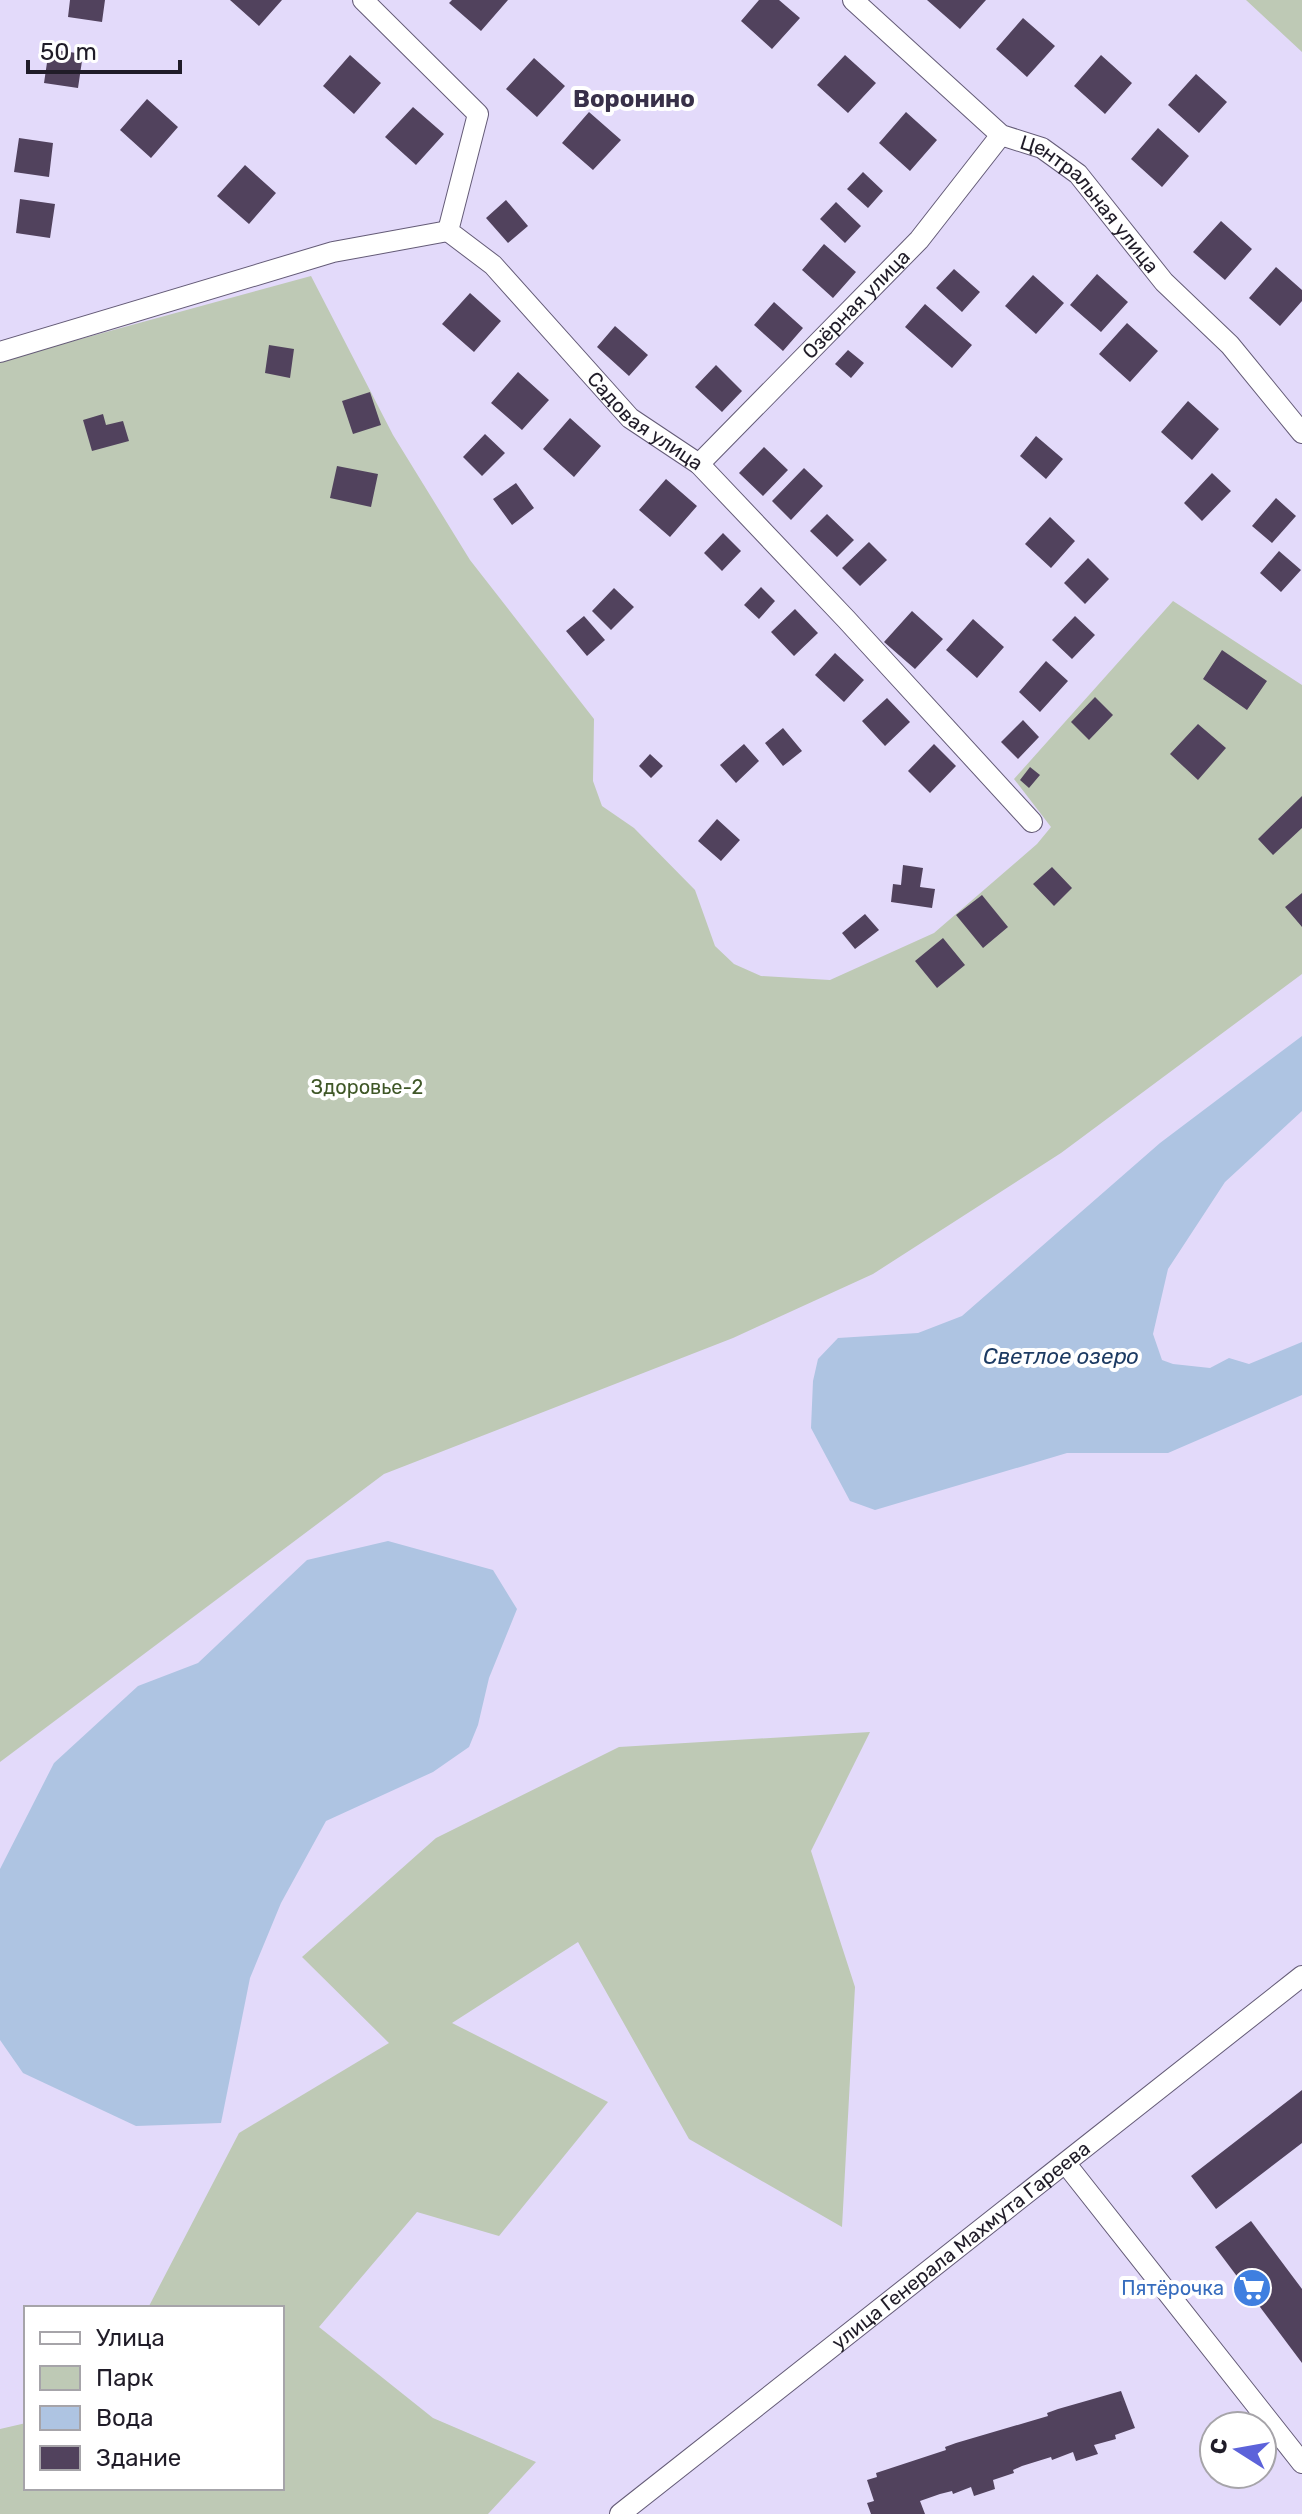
<svg xmlns="http://www.w3.org/2000/svg" width="1302" height="2514" viewBox="0 0 1302 2514" font-family="Rubik,sans-serif">
	<rect width="100%" height="100%" fill="#e3dafa"/>
	<path fill="#bec9b5" d="M1246,0H1302V52Z
		M311,276L393,435L470,560L594,719L593,781L602,806L634,828L695,890L715,946L734,964L761,976L830,980L934,933L1037,844L1051,827L1014,779L1173,601L1302,685V974L1061,1153L873,1274L733,1338L384,1474L0,1762V361Z
		M870,1732L811,1851L855,1987L842,2227L689,2139L578,1942L452,2023L608,2102L499,2236L417,2212L319,2327L433,2418L536,2462L488,2514H0V2429L26,2423V2488H282V2308H148L239,2133L389,2043L302,1957L436,1838L619,1747Z"/>
	<path fill="#aec4e2" d="M1302,1036V1111L1225,1182L1168,1269L1153,1334L1162,1360L1173,1364L1210,1368L1229,1358L1249,1364L1302,1342V1395L1168,1453H1067L875,1510L850,1501L811,1428L813,1381L818,1359L838,1338L918,1333L962,1316L1160,1143Z
		M388,1541L493,1570L517,1609L489,1678L478,1725L469,1747L433,1772L326,1821L281,1903L250,1978L221,2123L136,2126L23,2073L0,2040V1869L54,1763L138,1686L198,1663L307,1560Z"/>
	<path fill="#51425d" d="M70,0H105L102,22L68,17Z
		M230,0H282L259,26Z
		M452,0H508L481,31L449,3Z
		M759,0H779L800,18L772,49L741,21Z
		M927,0H986L960,29Z
		M1023,18L1055,46L1027,77L996,49Z
		M49,49L83,54L78,88L44,83Z
		M350,55L381,83L354,114L323,86Z
		M845,55L876,83L848,113L817,85Z
		M1101,55L1132,83L1105,114L1074,86Z
		M534,58L565,86L537,117L506,89Z
		M1196,74L1227,102L1199,133L1168,105Z
		M147,99L178,127L151,158L120,130Z
		M413,107L444,134L416,165L385,137Z
		M589,112L621,140L593,170L562,143Z
		M906,112L937,140L910,171L879,143Z
		M1158,128L1189,156L1162,187L1131,159Z
		M19,138L53,143L49,177L14,172Z
		M245,165L276,193L249,224L217,196Z
		M863,172L883,191L868,208L847,189Z
		M20,199L55,204L50,238L16,233Z
		M506,200L528,226L508,243L486,218Z
		M836,202L861,226L845,243L820,219Z
		M1221,221L1252,249L1225,280L1193,252Z
		M824,244L856,272L833,298L802,270Z
		M1276,267L1302,290V301L1280,326L1249,298Z
		M954,269L980,292L962,312L936,288Z
		M1097,274L1128,302L1101,332L1070,305Z
		M1033,275L1064,303L1036,334L1005,306Z
		M470,293L501,321L474,352L442,324Z
		M774,302L803,328L783,351L754,325Z
		M925,304L972,345L952,368L905,327Z
		M1127,323L1158,351L1130,382L1099,354Z
		M615,326L648,355L629,376L597,347Z
		M269,345L294,349L290,378L265,373Z
		M848,350L864,363L851,378L835,364Z
		M716,365L742,391L722,412L695,387Z
		M518,372L549,400L522,430L491,403Z
		M370,392L381,425L353,434L342,401Z
		M1188,401L1219,429L1192,460L1161,432Z
		M103,414L106,425L123,421L129,441L92,451L83,420Z
		M570,418L601,446L574,477L543,449Z
		M485,434L505,453L482,476L463,457Z
		M1036,436L1063,459L1046,479L1020,456Z
		M764,447L788,470L763,496L739,473Z
		M337,466L378,474L371,507L330,498Z
		M804,468L823,486L791,520L772,501Z
		M1212,473L1231,491L1202,521L1184,503Z
		M666,479L697,506L670,537L639,510Z
		M516,483L534,508L512,525L493,499Z
		M1276,498L1296,516L1272,543L1252,526Z
		M827,514L854,540L837,557L810,531Z
		M1050,517L1075,541L1051,568L1025,544Z
		M723,533L741,551L722,571L704,553Z
		M869,542L887,560L860,586L842,568Z
		M1279,551L1301,570L1281,592L1260,573Z
		M1088,558L1109,579L1085,604L1064,583Z
		M761,587L775,601L759,619L744,605Z
		M614,588L634,607L611,630L592,611Z
		M795,609L818,633L794,656L771,632Z
		M912,611L943,639L915,669L884,642Z
		M584,616L605,640L587,656L566,631Z
		M1075,616L1095,635L1072,659L1052,640Z
		M973,619L1004,647L977,678L946,650Z
		M1222,650L1267,681L1247,710L1203,679Z
		M835,653L864,680L844,702L815,675Z
		M1046,661L1068,681L1040,712L1019,692Z
		M1095,697L1113,715L1089,740L1071,722Z
		M887,698L910,722L885,746L862,721Z
		M1023,720L1039,737L1018,759L1001,742Z
		M1198,724L1226,748L1198,780L1170,754Z
		M783,728L802,751L783,766L765,743Z
		M744,744L759,761L736,783L720,765Z
		M934,744L956,766L930,793L908,771Z
		M650,754L663,766L651,778L639,766Z
		M1030,767L1040,775L1029,788L1020,780Z
		M1302,796V828L1273,855L1258,839Z
		M717,819L740,840L721,861L698,841Z
		M903,865L923,868L920,887L935,889L932,908L891,902L893,884L901,885Z
		M1052,867L1072,888L1054,906L1033,884Z
		M1302,893V927L1285,907Z
		M982,895L1008,927L983,948L956,915Z
		M865,914L879,930L855,949L842,933Z
		M943,938L965,965L937,988L915,961Z
		M1302,2090V2143L1216,2209L1191,2176Z
		M1251,2221L1302,2289V2363L1215,2247Z
		M1121,2391L1135,2428L1115,2435L1116,2439L1094,2445L1098,2454L1076,2461L1073,2452L1052,2460L1051,2457L1022,2466L1013,2470L1014,2473L993,2480L995,2489L974,2496L971,2487L953,2494L952,2491L940,2494L920,2501L925,2514H871L867,2503L874,2501L867,2480L877,2477L876,2473L946,2450L945,2447L956,2443L1048,2416L1047,2413L1058,2409Z"/>
	<g fill="none" stroke-linecap="round" stroke-linejoin="round">
		<g stroke="#645b77" stroke-width="22">
			<g id="minor">
				<path id="s1" d="M363,0L478,114L448,231L493,265L630,418L699,464L846,619L1032,822"/>
				<path id="s2" d="M853,0L1001,135L1042,148L1078,174L1164,282L1230,345L1302,433"/>
				<path d="M0,352L333,252L448,231"/>
				<path id="s3" d="M699,464L919,240L1001,135"/>
				<path d="M1066,2164L1302,2463"/>
				<path id="s4" d="M620,2514L1302,1976"/>
			</g>
		</g>
		<use href="#minor" stroke="#fff" stroke-width="20"/>
	</g>
	<defs>
		<g id="supermarket-disc" transform="scale(2)"><circle r="9.5" fill="#3f7fe0" stroke="#fff"/><path d="M-6-5.5h2.5l.6 2H6L4.5 2H-2.5L-4.4-4H-6ZM-1.5 3.2a1.3 1.3 0 1 0 .1 0ZM3 3.2a1.3 1.3 0 1 0 .1 0Z" fill="#fff"/></g>
	</defs>
	<g fill-rule="evenodd">
		<use href="#supermarket-disc" x="1252" y="2288"/>
	</g>
	<g text-anchor="middle" dominant-baseline="central" stroke-width="8" stroke-linejoin="round" paint-order="stroke">
		<g font-size="20" fill="#201c28" stroke="#fff">
			<text stroke="none"><textPath href="#s2" startOffset="316">Центральная улица</textPath></text>
			<text stroke="none"><textPath href="#s3" startOffset="224">Озёрная улица</textPath></text>
			<text stroke="none"><textPath href="#s1" startOffset="558">Садовая улица</textPath></text>
			<text stroke="none"><textPath href="#s4" startOffset="434">улица Генерала Махмута Гареева</textPath></text>
		</g>
		<g font-size="20" fill="#3f5727" stroke="#fff">
			<text x="367" y="1087">Здоровье-2</text>
		</g>
		<g font-size="20" fill="#366cbe" stroke="#fff" text-anchor="end">
			<text x="1224" y="2288">Пятёрочка</text>
		</g>
		<g font-size="22" font-style="italic" fill="#1d3b63" stroke="#fff">
			<text x="1061" y="1356">Светлое озеро</text>
		</g>
		<g font-size="24" font-weight="bold" fill="#383049" stroke="#fff">
			<text x="634" y="99">Воронино</text>
		</g>
	</g>
	<rect x="24" y="2306" width="260" height="184" fill="#ffffff" stroke="#a6a4a9" stroke-width="2"/>
	<rect x="40" y="2332" width="40" height="12" fill="#ffffff" stroke="#a6a4a9" stroke-width="2"/>
	<text x="96" y="2346" font-size="24" fill="#201c28">Улица</text>
	<rect x="40" y="2366" width="40" height="24" fill="#bec9b5" stroke="#a6a4a9" stroke-width="2"/>
	<text x="96" y="2386" font-size="24" fill="#201c28">Парк</text>
	<rect x="40" y="2406" width="40" height="24" fill="#aec4e2" stroke="#a6a4a9" stroke-width="2"/>
	<text x="96" y="2426" font-size="24" fill="#201c28">Вода</text>
	<rect x="40" y="2446" width="40" height="24" fill="#51425d" stroke="#a6a4a9" stroke-width="2"/>
	<text x="96" y="2466" font-size="24" fill="#201c28">Здание</text>
	<g transform="translate(1238 2450) rotate(281)"><circle r="38" fill="#ffffff" stroke="#a6a4a9" stroke-width="2"/>
	<path d="M0-6L14 30L0 20L-14 30Z" fill="#5c62da"/>
	<text y="-12" font-size="22" font-weight="bold" text-anchor="middle" fill="#201c28">С</text>
	</g>
	<path d="M28 60v12h152v-12" fill="none" stroke="#201c28" stroke-width="4"/>
	<text x="40" y="60" font-size="24" fill="#201c28" stroke="#ffffff" stroke-width="6" paint-order="stroke">50 m</text>
</svg>
